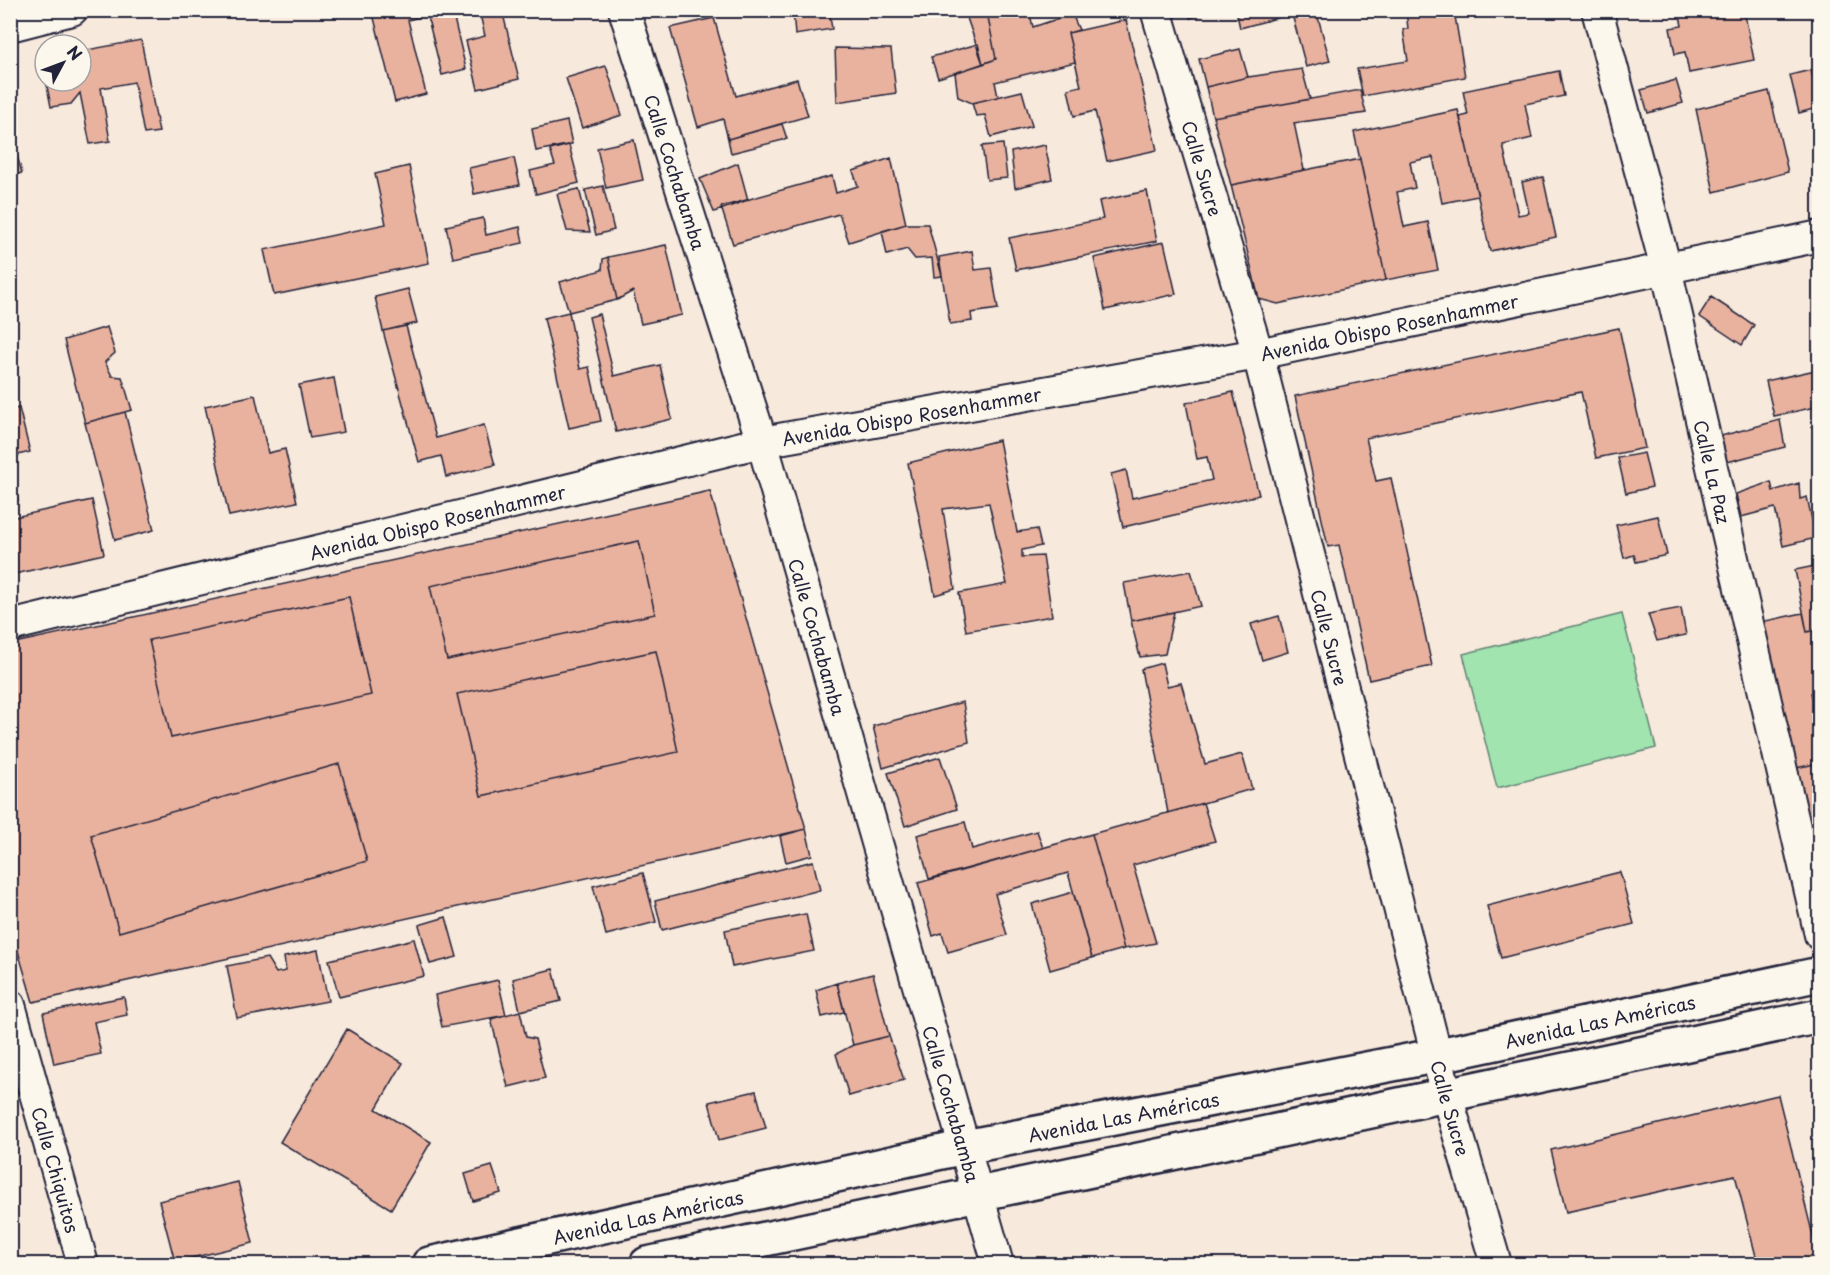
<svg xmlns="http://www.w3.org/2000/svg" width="1830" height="1275" viewBox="0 0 1830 1275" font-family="'Playpen Sans',sans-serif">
	<rect width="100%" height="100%" fill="#f7e9dc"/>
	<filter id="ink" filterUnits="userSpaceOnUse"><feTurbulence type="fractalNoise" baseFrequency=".0167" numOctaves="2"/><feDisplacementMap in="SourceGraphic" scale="12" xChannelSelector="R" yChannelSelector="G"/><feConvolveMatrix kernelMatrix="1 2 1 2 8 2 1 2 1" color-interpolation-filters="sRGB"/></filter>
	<g filter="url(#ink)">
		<path fill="#a1e4af" stroke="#628375" stroke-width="1.5" d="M1622,614L1656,748L1497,788L1463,654Z"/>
		<path fill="#e9b29e" stroke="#22223b" stroke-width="1.5" d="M372,10H452L466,69L442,75L427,15L408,20L426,94L395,102Z
			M479,10H502L519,79L478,89L466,41L485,36Z
			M793,10H829L832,29L795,35Z
			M965,10H994L966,15Z
			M994,10H1029L1033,27L1072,14L1079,30L1068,33L1075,62L995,82L998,97L972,103L958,97L955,73L996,59L987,12Z
			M1188,10H1218L1190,18Z
			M1236,10H1316L1330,61L1306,67L1292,14L1240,28Z
			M1406,10H1454L1465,77L1363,96L1357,69L1408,61L1403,29H1408Z
			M1679,10H1744L1754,60L1689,73L1685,52L1675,54L1670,28L1682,26Z
			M987,12L996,59L983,64L966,15Z
			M714,18L736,96L797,79L808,116L728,139L723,119L698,127L670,28Z
			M1126,20L1157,150L1107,161L1095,111L1074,116L1068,89L1081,86L1068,33Z
			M141,40L159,132L144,134L134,82L101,88L110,141L90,144L80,93L71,104L51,107L46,81H81V51Z
			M978,44L983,64L938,78L931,57Z
			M835,48L891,49L896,93L837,102Z
			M1240,49L1248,77L1206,87L1199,59Z
			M45,57V78L41,58Z
			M606,66L622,115L582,128L566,78Z
			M1820,68V97H1817L1811,70Z
			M1302,69L1310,99L1213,117L1206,87L1248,77Z
			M1811,70L1820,107L1799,113L1790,75Z
			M1559,71L1564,96L1525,104L1532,138L1503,145L1518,215L1529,213L1522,182L1543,177L1556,237L1490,251L1460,117L1468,115L1463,91Z
			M1676,80L1683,103L1648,113L1641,90Z
			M1360,90L1366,113L1294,123L1304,170L1231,185L1213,117Z
			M1022,91L1032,126L991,137L985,115L976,116L972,103Z
			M1769,91L1788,172L1714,192L1696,109Z
			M1458,110L1478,196L1442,203L1433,157L1410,162L1415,188L1397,192L1404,227L1428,222L1438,270L1386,280L1354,132Z
			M567,121L572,144L536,151L532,129Z
			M782,124L787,139L731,153L728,139Z
			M10,131L22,173L10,176Z
			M634,140L643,180L606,188L597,148Z
			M1003,144L1007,178L987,180L982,146Z
			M569,145L579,183L536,194L530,171L555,165L550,150Z
			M1045,145L1052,179L1015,188L1011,152Z
			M514,158L520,185L474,194L469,168Z
			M891,158L906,224L849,242L839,214L733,244L721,207L832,176L836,193L858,186L853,171Z
			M1360,159L1386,280L1278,304L1259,299L1231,185Z
			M738,163L748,200L714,212L700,179Z
			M409,166L429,263L274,295L264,250L386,224L375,174Z
			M603,186L614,230L596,235L585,190Z
			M579,189L590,232L567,231L557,194Z
			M1147,191L1157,241L1016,270L1009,238L1103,219L1099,201Z
			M483,218L486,235L520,227L523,243L453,258L446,226Z
			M906,224H928L942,276L934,277L932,258L915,259L907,249L887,255L882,231Z
			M1164,242L1176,294L1105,310L1094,258Z
			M666,245L682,315L641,324L633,291L617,300L608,257Z
			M972,251L975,270L991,268L998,309L971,313L972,321L950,324L939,257Z
			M608,257L617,300L569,312L560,282L602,270L603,259Z
			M408,289L417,323L383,331L375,297Z
			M1711,297L1754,325L1742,345L1699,316Z
			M569,312L580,369L589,367L601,421L569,428L544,318Z
			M599,314L614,376L660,365L672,419L616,432L589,317Z
			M406,326L436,438L484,425L495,465L446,477L441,456L419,462L383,331Z
			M107,327L115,353L105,362L112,376L122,377L132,410L85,423L64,340Z
			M1619,328L1645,448L1596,458L1581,392L1366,438L1376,481L1391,478L1432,666L1369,680L1339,545L1328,547L1295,396Z
			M1820,369V406L1774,416L1766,381Z
			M334,378L344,432L310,438L299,385Z
			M1233,392L1259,495L1123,527L1111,474L1126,470L1132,498L1212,480L1207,457L1197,459L1186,403Z
			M255,395L268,453L285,449L297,502L229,516L205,406Z
			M19,408L30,452L10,457V410Z
			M125,412L154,530L115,540L85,423Z
			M1780,420L1785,447L1727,462L1721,436Z
			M999,440L1017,532L1037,529L1041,546L1022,550V557L1043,556L1052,616L966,631L959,593L1007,584L989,503L943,509L955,589L935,595L908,463Z
			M1644,453L1652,487L1626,493L1618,458Z
			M10,470L18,500L10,501Z
			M1771,482L1773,491L1799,483L1800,499L1807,497L1816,538L1783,546L1775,508L1741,517L1736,494Z
			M710,491L806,829L33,1002L10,924V644Z
			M92,500L104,554L10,575V518Z
			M1658,516L1667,555L1636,562L1634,555L1624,558L1616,525Z
			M639,541L655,614L447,660L430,586Z
			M1820,565V629L1807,632L1795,570Z
			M1191,571L1201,606L1131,621L1124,583Z
			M349,597L371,695L171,738L149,640Z
			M1681,608L1686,635L1657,641L1648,614Z
			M1174,612L1165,654L1140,657L1131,621Z
			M1803,613L1807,632L1820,629V691L1811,693L1820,723V763L1791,769L1756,623Z
			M1279,616L1288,652L1262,660L1251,624Z
			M656,651L678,752L481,796L457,694Z
			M1162,663L1167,686L1181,683L1205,764L1242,754L1252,789L1168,813L1141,669Z
			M963,702L969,742L883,768L873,726Z
			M940,757L957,809L905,826L888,773Z
			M1820,763V870L1791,769Z
			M339,764L367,861L119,932L91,835Z
			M1203,803L1215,841L1133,865L1156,943L1124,949L1092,834Z
			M965,822L972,849L1037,831L1043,848L929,879L917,835Z
			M806,829L812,855L786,862L780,836Z
			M1092,834L1124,949L1092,958L1068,873L995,894L1007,935L948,952L942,933L933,936L918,883Z
			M813,861L820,890L662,930L655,901Z
			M1620,872L1634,924L1501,958L1487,906Z
			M643,873L656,922L606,935L593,886Z
			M1073,892L1092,958L1050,970L1032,904Z
			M806,914L814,951L732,967L725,930Z
			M446,917L457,957L430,964L419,925Z
			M414,939L424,976L339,997L329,960Z
			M318,950L328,1001L237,1018L227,966L267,958L276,973L286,971L284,957Z
			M553,969L561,1001L520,1011L513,979Z
			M873,974L889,1036L853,1045L837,983Z
			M498,980L506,1015L442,1027L435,995Z
			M837,983L844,1012L822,1017L816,990Z
			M124,997L127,1015L94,1022L101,1054L54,1064L43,1013Z
			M520,1011L526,1037L535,1039L545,1078L508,1087L491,1019Z
			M347,1029L403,1063L376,1109L431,1142L391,1209L280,1142Z
			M889,1036L904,1080L849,1096L836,1054L853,1045Z
			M756,1091L766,1128L719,1140L709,1102Z
			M1778,1095L1820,1264H1758L1735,1175L1566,1212L1551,1150Z
			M492,1166L501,1193L473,1201L465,1174Z
			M238,1182L253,1243L175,1262L159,1201Z
			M889,1258L890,1264H861Z"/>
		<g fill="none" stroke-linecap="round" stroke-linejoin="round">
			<g stroke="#22223b" stroke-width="34">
				<g id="street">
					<path id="s1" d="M624,10L762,442L998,1264"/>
					<path id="s2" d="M1156,10L1258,354L1447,1096L1496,1264"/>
					<path id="s3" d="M1597,10L1666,268L1820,935"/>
					<path d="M10,26L72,10"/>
					<path id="s4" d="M10,626L762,442L1258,354L1820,236"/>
					<path id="s5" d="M10,1005L83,1264"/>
				</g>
			</g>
			<g stroke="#22223b" stroke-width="38">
				<g id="secondary">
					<path id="s6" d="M429,1264L965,1147L1439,1055L1820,974"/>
					<path d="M647,1264L1820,1016"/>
				</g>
			</g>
			<use href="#street" stroke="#fbf7ec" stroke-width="30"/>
			<use href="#secondary" stroke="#fbf7ec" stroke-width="33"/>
		</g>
	</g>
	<g text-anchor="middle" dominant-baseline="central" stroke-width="4.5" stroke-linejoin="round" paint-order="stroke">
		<g font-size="18" fill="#22223b" stroke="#fbf7ec">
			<text stroke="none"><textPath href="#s2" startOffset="165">Calle Sucre</textPath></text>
			<text stroke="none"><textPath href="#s1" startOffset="170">Calle Cochabamba</textPath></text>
			<text stroke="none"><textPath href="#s4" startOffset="1412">Avenida Obispo Rosenhammer</textPath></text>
			<text stroke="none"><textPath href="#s4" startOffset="926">Avenida Obispo Rosenhammer</textPath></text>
			<text stroke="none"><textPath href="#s3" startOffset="476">Calle La Paz</textPath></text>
			<text stroke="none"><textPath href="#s4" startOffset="440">Avenida Obispo Rosenhammer</textPath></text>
			<text stroke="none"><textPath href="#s1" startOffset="656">Calle Cochabamba</textPath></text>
			<text stroke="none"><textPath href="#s2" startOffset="651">Calle Sucre</textPath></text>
			<text stroke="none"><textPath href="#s6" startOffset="1196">Avenida Las Américas</textPath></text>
			<text stroke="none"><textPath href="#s1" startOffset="1142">Calle Cochabamba</textPath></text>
			<text stroke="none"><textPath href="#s2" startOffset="1137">Calle Sucre</textPath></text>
			<text stroke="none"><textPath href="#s6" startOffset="710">Avenida Las Américas</textPath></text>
			<text stroke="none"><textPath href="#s5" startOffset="171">Calle Chiquitos</textPath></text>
			<text stroke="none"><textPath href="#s6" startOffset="224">Avenida Las Américas</textPath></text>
		</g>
	</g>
	<rect width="1830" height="1275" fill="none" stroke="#fbf7ec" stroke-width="36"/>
	<rect x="18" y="18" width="1794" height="1239" fill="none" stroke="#22223b" stroke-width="2" filter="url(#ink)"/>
	<g transform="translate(63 63) rotate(49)"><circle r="28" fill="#fbf7ec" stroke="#a4a2a5" stroke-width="1.5"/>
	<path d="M0-4.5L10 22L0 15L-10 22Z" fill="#22223b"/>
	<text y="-9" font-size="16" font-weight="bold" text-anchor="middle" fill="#22223b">N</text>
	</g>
</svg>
